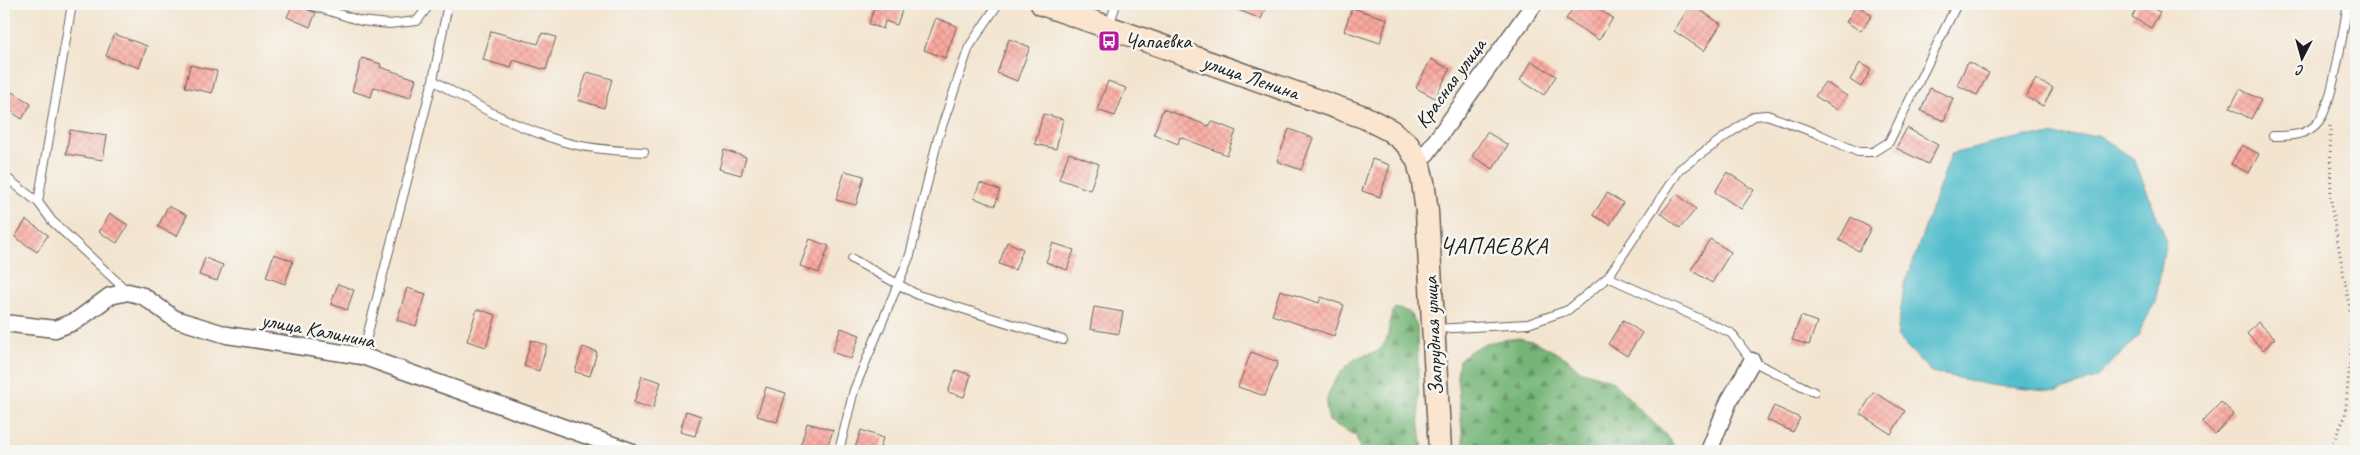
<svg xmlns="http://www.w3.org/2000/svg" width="2360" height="455" viewBox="0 0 2360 455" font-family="Caveat,sans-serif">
	<defs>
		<pattern id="forest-firs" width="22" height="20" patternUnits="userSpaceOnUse" patternTransform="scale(1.25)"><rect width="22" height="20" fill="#75b577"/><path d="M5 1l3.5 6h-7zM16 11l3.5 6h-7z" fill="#5f9261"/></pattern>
		<pattern id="building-cross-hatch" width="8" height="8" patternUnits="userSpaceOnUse" patternTransform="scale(1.25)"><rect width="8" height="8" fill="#faa99f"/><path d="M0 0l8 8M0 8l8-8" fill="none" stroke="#d69188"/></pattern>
	</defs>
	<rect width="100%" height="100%" fill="#f6f6f2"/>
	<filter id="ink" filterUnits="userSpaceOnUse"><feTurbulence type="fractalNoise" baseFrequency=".02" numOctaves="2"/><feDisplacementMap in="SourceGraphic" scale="10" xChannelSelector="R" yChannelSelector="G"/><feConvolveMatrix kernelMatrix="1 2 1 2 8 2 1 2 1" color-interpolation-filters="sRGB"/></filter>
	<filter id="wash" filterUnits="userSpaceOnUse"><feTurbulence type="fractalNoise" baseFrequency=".0096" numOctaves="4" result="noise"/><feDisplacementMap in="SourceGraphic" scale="20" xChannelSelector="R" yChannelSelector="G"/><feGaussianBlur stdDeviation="1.12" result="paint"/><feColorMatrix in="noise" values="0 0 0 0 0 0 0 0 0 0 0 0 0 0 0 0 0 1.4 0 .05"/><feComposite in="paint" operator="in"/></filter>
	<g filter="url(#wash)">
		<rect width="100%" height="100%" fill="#f3e4cf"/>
		<path fill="url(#forest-firs)" stroke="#48684a" d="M1395,308L1409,312L1417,326L1419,418L1423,451H1361L1356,436L1329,421C1328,416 1326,410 1326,406C1327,387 1345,363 1361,356C1367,354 1375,354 1379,350C1394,336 1385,323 1395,308Z
			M1519,338L1536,342L1566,358L1579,370L1611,380L1670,439L1677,451H1464L1457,377L1459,360C1479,342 1493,341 1519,338Z"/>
		<path fill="#51bdcc" stroke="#366c74" d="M2098,135L2134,159L2166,239L2156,299L2137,338L2096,378L2056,392L1990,385L1931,372L1897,336L1904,287L1951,154L2025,136Z"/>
		<g id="blocks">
			<path fill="url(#building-cross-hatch)" d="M293,4L316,13L310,27L287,17Z
				M875,4H904L897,25L885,21L883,29L869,24Z
				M1223,4H1267L1261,19Z
				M1576,4H1591L1613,18L1599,40L1566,19Z
				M1691,4L1721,24L1704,51L1674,31Z
				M2139,4H2144L2160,12L2151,28L2132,17Z
				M1857,5L1872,15L1861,31L1846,22Z
				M1352,8L1387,19L1380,43L1344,31Z
				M936,18L957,26L945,58L924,50Z
				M491,31L538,44L542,33L556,37L546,70L513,60L511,68L483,60Z
				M114,34L147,46L139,68L106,56Z
				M1009,39L1030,47L1017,81L997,73Z
				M362,58L381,64L380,67L416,79L410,98L374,87L371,97L352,91Z
				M1431,59L1450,69L1435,98L1416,88Z
				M1532,61L1556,76L1544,95L1520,80Z
				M1968,62L1989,73L1977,95L1957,85Z
				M1860,63L1871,70L1861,87L1850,80Z
				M190,65L217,71L212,93L185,87Z
				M587,72L612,79L604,108L578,100Z
				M2036,79L2053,88L2043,106L2026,97Z
				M1108,81L1126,88L1115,116L1097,110Z
				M1825,82L1847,96L1837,110L1815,96Z
				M1930,88L1953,98L1944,121L1921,111Z
				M2240,89L2261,100L2251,119L2230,108Z
				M13,92L31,104L22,119L4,107Z
				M1163,109L1209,126L1211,121L1236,131L1227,155L1180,137L1178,144L1154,134Z
				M1043,114L1063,119L1056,149L1035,144Z
				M1907,128L1938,145L1928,164L1896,148Z
				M1289,129L1313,138L1301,170L1277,161Z
				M70,130L107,136L103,160L66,154Z
				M1487,132L1508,145L1493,169L1472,156Z
				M2242,145L2259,154L2249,173L2231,164Z
				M724,150L746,157L741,175L719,169Z
				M1069,153L1099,164L1090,190L1059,179Z
				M1372,159L1390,165L1380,197L1362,191Z
				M845,171L864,176L856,205L836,200Z
				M1727,172L1754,190L1741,209L1715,192Z
				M980,183L1000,190L995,206L974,198Z
				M1607,193L1623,203L1610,225L1593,215Z
				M1677,194L1696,209L1680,228L1661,213Z
				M168,206L187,215L177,236L158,227Z
				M110,214L128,225L117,243L99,232Z
				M1851,217L1871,228L1859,251L1839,240Z
				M26,220L48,235L37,252L15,237Z
				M810,239L829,246L819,273L800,266Z
				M1710,239L1731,252L1712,283L1691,270Z
				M1007,242L1023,249L1015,270L999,264Z
				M1053,243L1074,250L1067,270L1046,262Z
				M274,254L293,261L285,284L266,277Z
				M205,258L223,265L217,281L199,275Z
				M338,284L354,290L347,310L331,304Z
				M407,288L426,294L416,326L397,320Z
				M1280,290L1319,303L1321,297L1344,305L1334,336L1272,315Z
				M1094,307L1123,312L1119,334L1090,329Z
				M477,309L496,315L486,347L467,341Z
				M1801,316L1817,322L1809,345L1792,340Z
				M1623,320L1642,333L1627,356L1608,344Z
				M2258,322L2275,338L2263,350L2247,334Z
				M841,328L860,335L851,359L832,352Z
				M531,340L547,345L539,371L524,366Z
				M583,347L597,352L590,376L575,372Z
				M1251,352L1278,362L1265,396L1238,387Z
				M956,370L971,375L964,397L948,392Z
				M642,376L661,382L653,408L634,403Z
				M766,387L786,393L777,422L757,416Z
				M1874,392L1905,411L1891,434L1860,414Z
				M2221,402L2234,414L2215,434L2202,422Z
				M1774,406L1800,418L1793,432L1767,420Z
				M686,411L701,416L695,436L680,432Z
				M807,423L833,430L826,451H799Z
				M861,430L883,438L879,451H854Z"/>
		</g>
	</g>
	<g filter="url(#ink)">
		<use href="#blocks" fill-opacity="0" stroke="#67625b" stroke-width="1"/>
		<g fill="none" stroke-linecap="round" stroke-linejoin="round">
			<g stroke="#67625b" stroke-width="10">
				<path id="lane" d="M72,4L38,202L52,221L128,292
					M307,4L361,21L389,24L417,21L430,4
					M1109,26L1116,4
					M433,80C472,104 516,127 561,141C587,149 617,151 644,152
					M2273,136C2289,136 2308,136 2319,121C2333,104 2343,29 2348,4
					M4,176L38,202
					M852,259L918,295L1063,340
					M1608,277L1680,169L1754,116L1767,115L1816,133L1858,152H1873L1889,142L1957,4
					M1434,329L1528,324L1568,310L1608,277L1731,333L1752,361L1814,392
					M362,356L433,80L448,4
					M839,451L854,390L910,255L938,138L969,47L998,4"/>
			</g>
			<g stroke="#67625b" stroke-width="19">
				<path id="street" d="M1418,161L1427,153L1534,4
					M4,323L55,329L76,321L110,296L128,292L143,296L175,319L227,335L362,356L630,451
					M1709,451L1729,401L1752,361"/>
			</g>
			<g stroke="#67625b" stroke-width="25">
				<path id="secondary" d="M1042,4L1364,117L1391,131L1408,145L1418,161L1423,182L1427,212L1440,451"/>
			</g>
			<path stroke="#67625b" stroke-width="3" stroke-dasharray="1 4" stroke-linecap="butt" d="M2329,451L2345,417L2353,326L2331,205L2330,125"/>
			<use href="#lane" stroke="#fff" stroke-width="8"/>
			<use href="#street" stroke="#fff" stroke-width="16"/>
			<use href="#secondary" stroke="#fbe5cf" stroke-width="22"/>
		</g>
	</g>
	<defs>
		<g id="bus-square" transform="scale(1.125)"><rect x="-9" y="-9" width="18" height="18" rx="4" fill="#b5179e" stroke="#f6f6f2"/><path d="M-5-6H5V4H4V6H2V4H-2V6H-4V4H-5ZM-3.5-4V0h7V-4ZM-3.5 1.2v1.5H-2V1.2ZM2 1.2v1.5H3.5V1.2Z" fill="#fff"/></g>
	</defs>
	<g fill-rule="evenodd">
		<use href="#bus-square" x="1109" y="41"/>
	</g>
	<g text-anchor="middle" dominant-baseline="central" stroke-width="5" stroke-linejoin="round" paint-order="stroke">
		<g font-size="21" fill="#1c1c1c" stroke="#f6f6f2" text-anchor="start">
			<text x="1125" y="41">Чапаевка</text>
		</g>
		<g font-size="21" fill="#1c1c1c" stroke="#f6f6f2">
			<text transform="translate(1251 77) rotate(19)">улица Ленина</text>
			<text transform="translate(1450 83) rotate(-54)">Красная улица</text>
			<text transform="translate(318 330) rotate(11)">улица Калинина</text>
			<text transform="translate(1433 336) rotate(-93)">Запрудная улица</text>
		</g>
		<g font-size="24" letter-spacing="1" fill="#1c1c1c" stroke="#f6f6f2">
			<text x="1494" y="246">ЧАПАЕВКА</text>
		</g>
	</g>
	<rect width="2360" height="455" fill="none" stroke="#f6f6f2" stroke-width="20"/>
	<g transform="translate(2302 58) rotate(186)" stroke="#f6f6f2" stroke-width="4" paint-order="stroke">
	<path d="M0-4L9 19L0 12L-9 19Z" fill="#1c1c1c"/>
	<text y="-8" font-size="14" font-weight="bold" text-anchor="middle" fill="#1c1c1c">С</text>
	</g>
</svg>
